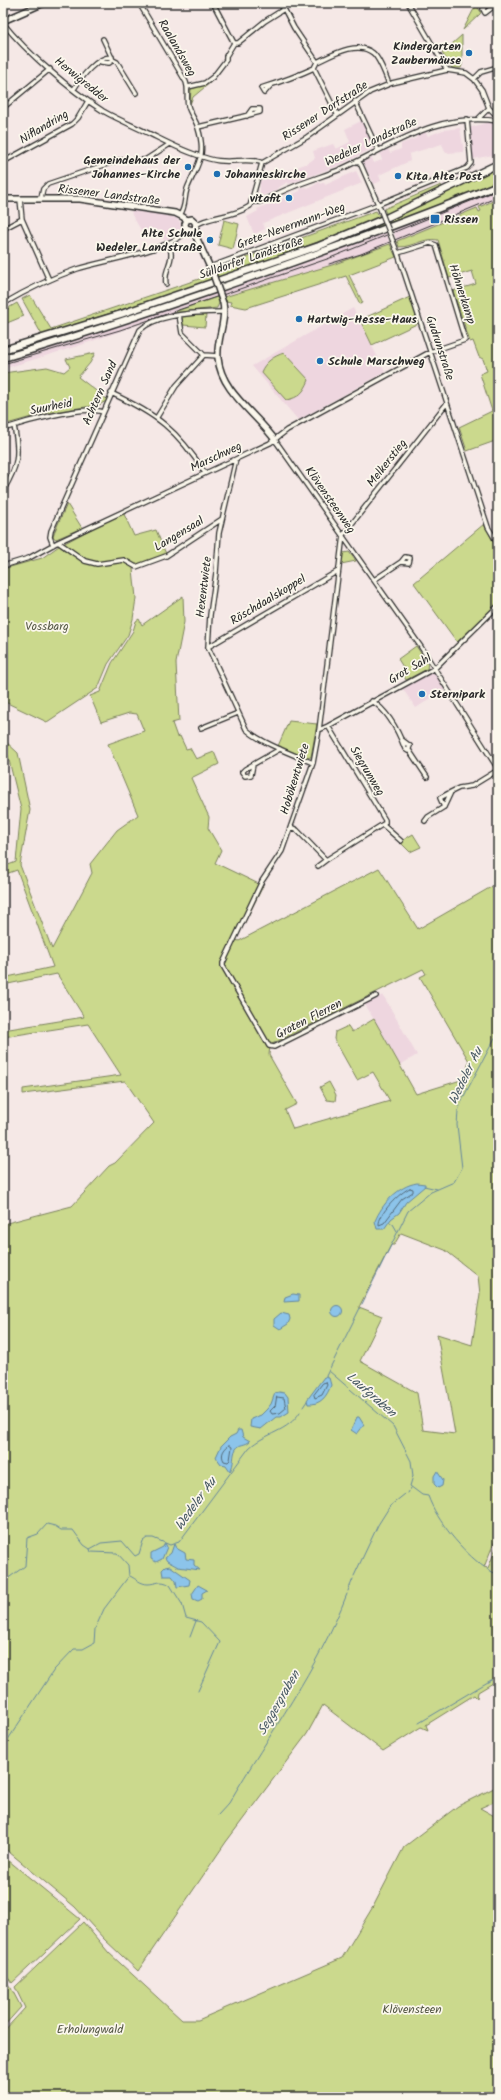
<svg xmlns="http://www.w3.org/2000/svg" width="501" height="2100" viewBox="0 0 501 2100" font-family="Kalam,sans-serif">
	<rect width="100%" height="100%" fill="#f5e8e6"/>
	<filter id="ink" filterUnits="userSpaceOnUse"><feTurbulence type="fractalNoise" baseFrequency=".025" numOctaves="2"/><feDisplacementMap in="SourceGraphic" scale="8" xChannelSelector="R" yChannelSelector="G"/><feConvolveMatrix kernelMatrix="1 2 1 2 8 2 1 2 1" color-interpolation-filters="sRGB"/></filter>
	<g filter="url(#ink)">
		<path fill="#eed6df" d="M363,120L375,146L371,149L340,165L289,184L287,182L271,193L260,196V181L308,163L315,158L313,151L333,144L336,149L350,142L345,129Z
			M492,121L498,122V154L473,159L469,128Z
			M460,128L464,152L446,153L442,144L409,154L410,161L379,175L381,181L374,184L363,162L372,158L374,163L382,160L380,154L388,149L390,153L401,149V144L417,138L416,136L425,132L428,136L443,130Z
			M356,171L362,183L263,223L265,229L254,234L247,217L258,211L257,209L285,198L284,195L289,193L291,195L300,191V189L304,187L310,188L319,182L320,184L324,182L325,185Z
			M498,188V199L397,241L393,230Z
			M131,208L176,218L180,222L181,230L175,237L164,240L160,230L144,235L132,215Z
			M386,233L390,244L368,253L332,265L224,297L222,289Z
			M215,292L217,297L81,345L3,369V361L120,326Z
			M353,308L385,372L298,420L252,366Z
			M430,673L435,674L445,689L416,708L402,688Z
			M383,995L417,1055L400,1065L365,1004Z"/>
		<path fill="#cbd98d" stroke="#7b825c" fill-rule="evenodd" d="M476,5L481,12L480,14L463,30Z
			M462,35V65L461,68H452L442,53Z
			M211,82L193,97L190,104L191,89Z
			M498,166V183L430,210L220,285L219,283L283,261Z
			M441,185L442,188L387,215L384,209L386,208Z
			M498,199V440L467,451L459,427L492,411L480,374L487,371L483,359L479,357L473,341L470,342L453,291L476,284L472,271L449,278L438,240C424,237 413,247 399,247L397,241L477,208L479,212L481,211L479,207Z
			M376,211L380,217L359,227L218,278L216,272L218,268Z
			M224,220L239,224L233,249L218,245Z
			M390,244L396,257L349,275L363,303L360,304L346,276L246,308L230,305L231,302L226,301L224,297L332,265Z
			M209,272L212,281L42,335L22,299L30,295L51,329L205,277Z
			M213,285L214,287L78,333L3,355V353L78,331Z
			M412,296L421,322L372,345L360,320Z
			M217,297L219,303L217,308L171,313Z
			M17,303L24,316L7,323L3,329V311Z
			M206,315L205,327L183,325L182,316Z
			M95,353L90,363L78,377L108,400L99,405L46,413L3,425V373L47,367L64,372L70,367L66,359Z
			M284,353L309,380C304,392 299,398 286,400L261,372C265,362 274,356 284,353Z
			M67,504L82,528L56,539L53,537L54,533Z
			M123,512L134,536L156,530L166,554L137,565L133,569L136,598L133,619L128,635L108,664L98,688L47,722L3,701V569L42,558L59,546L73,556L75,552L63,544Z
			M484,524L498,551V604L457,642L414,583Z
			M349,552L356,561L341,564L343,553Z
			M183,596L184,622L176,663L179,721L172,723L177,737L180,736L186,749L190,748L196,759L214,752L219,764L191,778L209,817L208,828L221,850L215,863L263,886L236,940L239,941L379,868L418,929L498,883V1533L484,1567L488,1568L498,1543V1680L478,1692L477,1698L474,1695L426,1725L428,1730L421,1727L383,1751L323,1705L307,1734L226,1842L138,1971L104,1939L75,1907L3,1847V1224L72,1206L109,1166L115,1163L154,1123L125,1081L23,1094V1089L121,1075L88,1024L3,1037V1030L84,1017L57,974L3,985V978L53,967L17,870L3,875V867L16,862L21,809L4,740L18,753L30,810L20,865L52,949L92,873L90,864L117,830L138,815L108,744L144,731L137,714L129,713L101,722L90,696L100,692L112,663L133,631L136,621L139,619L142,625ZM423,969L426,974L420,977L469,1061L467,1070L461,1080L416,1094L374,1019L352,1032L348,1026L335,1032L334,1039L357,1080L373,1072L390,1101L293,1129L285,1110L297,1104L269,1055L270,1045ZM401,1233L445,1250L478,1276L480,1294L472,1345L437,1334L455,1434L423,1430L417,1393L360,1361L382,1316L359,1307L391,1245H394Z
			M416,646L428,663L427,669L406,680L403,674L406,672L398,659Z
			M289,721L317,724L311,757L305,758L278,746Z
			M413,834L421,847L410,852L400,842Z
			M329,1082L336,1095L335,1101L327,1100L320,1087Z
			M498,1786V1800L480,1808L498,1818V2097H3V2032L25,2008L15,1987L83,1922L109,1953L182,2020H198L342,1958L374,1905L404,1847L458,1806Z
			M3,1856L80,1919L12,1983L3,1971Z
			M3,1978L11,1988L21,2007L3,2027Z"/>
		<path fill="#8cc4ea" stroke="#65879e" d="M417,1183L425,1184V1186L406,1202L399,1213L391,1219L384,1229H377L375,1221C382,1204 398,1186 417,1183Z
			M293,1294L299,1295V1301L284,1302L285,1297Z
			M331.5 1311a5.5 5.5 0 1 1 11 0a5.5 5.5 0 1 1-11 0Z
			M281,1313L289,1315L290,1319L288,1324L280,1329L274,1325V1319Z
			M324,1377L329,1378L331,1385C327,1396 321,1405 308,1404L307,1400Z
			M279,1392L285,1393L288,1397L289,1412L281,1417H276L261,1429L250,1427L251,1419L261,1415L267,1409L271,1404L275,1393Z
			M357,1417H359L364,1425L357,1434L351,1430Z
			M238,1430H241L243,1437L250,1441C245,1446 240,1443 236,1449C232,1455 235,1464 230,1471L226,1465L221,1464L216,1457L221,1446L230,1437L236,1434Z
			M437,1471L443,1480L442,1486L438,1488L434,1484V1476Z
			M165,1543L167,1547L162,1559L156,1562L151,1559V1553L163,1547Z
			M174,1544L176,1548L185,1553L186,1559L194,1560V1565L200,1570L178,1567L167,1561L165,1558L171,1553Z
			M170,1566L190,1580L189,1585L177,1587L176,1581L172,1576H163L162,1570L165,1567Z
			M198,1585L207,1590L202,1593V1599L198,1601L193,1599L192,1594Z"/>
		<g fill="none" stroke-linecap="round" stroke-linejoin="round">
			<path stroke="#526877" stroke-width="1" d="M410,1188L413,1189V1192L402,1199L384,1223L379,1225C378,1214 400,1192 410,1188Z
				M323,1383L326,1382L327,1385L322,1395L315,1398L314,1395Z
				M277,1397L284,1398L286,1408L280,1413L272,1414L270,1411L275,1406Z
				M229,1445L232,1447L230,1460L228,1462L224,1461C220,1454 224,1449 229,1445Z"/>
			<path stroke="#65879e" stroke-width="1" d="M424,1186L437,1189
				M389,1222L393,1224L397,1231
				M362,1304L408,1211L431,1192L454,1182L462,1168L457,1125L458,1111L464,1096L498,1032
				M329,1371L393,1426L411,1461L413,1476L410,1486L422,1495L428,1496C437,1521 462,1551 484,1567
				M326,1376L360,1308
				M303,1407L307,1401
				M408,1493L411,1488
				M487,1569L498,1575
				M130,1576C136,1579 141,1584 148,1584C156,1584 161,1579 170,1585L182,1604L186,1618L201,1622L220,1642L198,1691
				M354,1576L378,1525L390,1506L405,1494
				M3,1582L25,1566L27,1538L38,1534L47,1524L55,1526L61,1530H73L84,1545L90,1549L101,1543L122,1541L135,1556L139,1554L143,1541L147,1538H153L170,1545L179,1542L249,1448C265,1433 288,1432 300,1412
				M348,1591L353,1579
				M190,1637L196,1621
				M419,1723L498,1676
				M3,1747L54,1670L74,1649H83L94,1643L95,1629L104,1609L129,1576L128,1565L117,1553L91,1552L90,1549
				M218,1815L229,1803C269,1734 318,1669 347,1594"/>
			<g stroke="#2b2b2b" stroke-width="6">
				<path id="street" d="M139,3L186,82C189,90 186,98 188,106C190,114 196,120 198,128C207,157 197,164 187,189C184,198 186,207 180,215
					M281,3L294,28L317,62
					M408,3L447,70
					M496,4L485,5L483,9L485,13L498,3
					M3,23C27,53 70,90 103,111C119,120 136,127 152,135C168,143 185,152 203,157C209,159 217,161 223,161C235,162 253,158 262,163
					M234,43H238L265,21L284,9
					M113,60L117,62L136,93
					M101,62L109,63L113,60L103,39
					M317,62C332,55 358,40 373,53C379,58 386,76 389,84
					M317,62L314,68L337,114
					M474,79L481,72L498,67
					M271,85L264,93L261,88C280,82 297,76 314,68
					M188,87L205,83L213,77L226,60V56L234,43L213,3
					M74,89C81,78 97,56 112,57
					M355,101L378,150
					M3,108L50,69
					M479,118L489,108
					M198,127L241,117L260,112V109H252L247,116
					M358,161L361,165L381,211
					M3,162L72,124L78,118L88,101
					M262,163L307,137L370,92L392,83L447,70L466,73L474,79L482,90L489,108L498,117
					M41,198L43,189L48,184L119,160H145L170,144
					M20,199L22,219L49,280
					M253,202H259C271,197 282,191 295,186C310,180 326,175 341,169C394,145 436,112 498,121
					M196,225C211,215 232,218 250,206L262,163
					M3,229L22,219
					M397,251L488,527L498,544
					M210,267L379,204L467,168L471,163L467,119
					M166,284C163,267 176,263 169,243
					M3,304C27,290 51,278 77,269C105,260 170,251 188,230
					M179,315L182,333L204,355L218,356
					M111,393C156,414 178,430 205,473
					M157,417L176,386L204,355
					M3,429C24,422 83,405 103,412
					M275,440L421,647L498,769
					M236,459L219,533L216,573L210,615L208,647L246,729C259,742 294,755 313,763
					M3,491C18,466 20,454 14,426
					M58,542L85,561L97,564L124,560L136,567L166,556L222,519
					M53,545L50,537L51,531L140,330C158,313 200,312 224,312
					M3,566L29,558L58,542L270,443L287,430L430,352L465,340L436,245L430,243L398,253
					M374,580L401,562L405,557L410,558L409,563L401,562
					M208,647L338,571
					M372,701C388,711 399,733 405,749L408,751L410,746L402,740
					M201,728L238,713
					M319,730L328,726L435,668L498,606
					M409,750L427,777
					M253,765L251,775L245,776L242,772L245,769L280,749
					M451,792L459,788L472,786L498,770
					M451,792L444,807L440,798Z
					M425,821L428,817L444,807
					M384,826L401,841
					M291,827L297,830L326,860L385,823V820L328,726
					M318,866L326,860
					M376,996L274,1047L269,1046L223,966V963L262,881L282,851L313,763L319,730L343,535L447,403"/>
			</g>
			<g stroke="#2b2b2b" stroke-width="8">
				<path id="secondary" d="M3,21L44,3
					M3,199H80L175,213L183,217L187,220
					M187,220L192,219L195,222L196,227L193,230
					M187,220L185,224L186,228L193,230
					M193,230L213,274
					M223,303C227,321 216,339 218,358C221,392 256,413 275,440"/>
			</g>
			<g stroke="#2b2b2b" stroke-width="9">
				<path id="highway" d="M3,350L121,314L319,246L388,217L498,164
					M3,358C74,338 144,314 214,290C309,257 404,223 498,185"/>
			</g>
			<use href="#street" stroke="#fbf7ec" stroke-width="3.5"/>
			<use href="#secondary" stroke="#fbf7ec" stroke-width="5"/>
			<use href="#highway" stroke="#fbf7ec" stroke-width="6"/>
			<path stroke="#2b2b2b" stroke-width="1" d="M329,264L361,254L498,197
				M3,364L120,330L330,258L498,190"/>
			<g stroke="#2b2b2b" stroke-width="6" stroke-linecap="butt">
				<path id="street-bridge" d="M381,211L396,249"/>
			</g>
			<g stroke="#2b2b2b" stroke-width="8" stroke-linecap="butt">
				<path id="secondary-bridge" d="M213,274L223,303"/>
			</g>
			<use href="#street-bridge" stroke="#fbf7ec" stroke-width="3.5"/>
			<use href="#secondary-bridge" stroke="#fbf7ec" stroke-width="5"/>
		</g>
	</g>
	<g fill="#1f6fb2" stroke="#fbf7ec" stroke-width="1.5">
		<circle cx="469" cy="53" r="4"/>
		<circle cx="188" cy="167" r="4"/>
		<circle cx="217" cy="174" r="4"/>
		<circle cx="398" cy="176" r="4"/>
		<circle cx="289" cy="198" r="4"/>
		<rect x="430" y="214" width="10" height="10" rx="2"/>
		<circle cx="210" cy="240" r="4"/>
		<circle cx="299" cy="319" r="4"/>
		<circle cx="320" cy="361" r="4"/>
		<circle cx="422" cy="694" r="4"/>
	</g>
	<g text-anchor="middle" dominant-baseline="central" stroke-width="3.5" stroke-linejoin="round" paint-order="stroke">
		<g font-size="12" font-weight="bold" fill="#2b2b2b" stroke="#fbf7ec" text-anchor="start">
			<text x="461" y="46" text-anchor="end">Kindergarten<tspan x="461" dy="14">Zaubermäuse</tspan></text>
			<text x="180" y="160" text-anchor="end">Gemeindehaus der<tspan x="180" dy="14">Johannes-Kirche</tspan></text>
			<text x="225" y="174">Johanneskirche</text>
			<text x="406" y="176">Kita Alte Post</text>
			<text x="281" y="198" text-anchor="end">vitafit</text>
			<text x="444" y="219">Rissen</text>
			<text x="202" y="233" text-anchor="end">Alte Schule<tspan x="202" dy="14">Wedeler Landstraße</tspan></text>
			<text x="307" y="319">Hartwig-Hesse-Haus</text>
			<text x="328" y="361">Schule Marschweg</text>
			<text x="430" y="694">Sternipark</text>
		</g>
		<g font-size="12" fill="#2b2b2b" stroke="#fbf7ec">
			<text transform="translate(177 48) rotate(60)">Raalandsweg</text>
			<text transform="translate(81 80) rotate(39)">Herwigredder</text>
			<text transform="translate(325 111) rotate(-33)">Rissener Dorfstraße</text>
			<text transform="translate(44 127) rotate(-31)">Niflandring</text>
			<text transform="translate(371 142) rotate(-25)">Wedeler Landstraße</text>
			<text transform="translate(109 195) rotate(7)">Rissener Landstraße</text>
			<text transform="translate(291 226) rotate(-20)">Grete-Nevermann-Weg</text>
			<text transform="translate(251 258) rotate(-19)">Sülldorfer Landstraße</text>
			<text transform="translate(462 294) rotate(72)">Höhnerkamp</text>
			<text transform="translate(440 348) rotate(72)">Gudrunstraße</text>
			<text transform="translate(100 393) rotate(-66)">Achtern Sand</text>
			<text transform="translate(51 407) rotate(-11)">Suurheid</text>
			<text transform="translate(216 457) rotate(-25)">Marschweg</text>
			<text transform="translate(387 463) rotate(-52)">Melkerstieg</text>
			<text transform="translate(330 500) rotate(55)">Klövensteenweg</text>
			<text transform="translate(179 534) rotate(-31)">Langensaal</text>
			<text transform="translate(204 587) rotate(-83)">Hexentwiete</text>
			<text transform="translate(268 600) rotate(-31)">Röschdaalskoppel</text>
			<text transform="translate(410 669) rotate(-30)">Grot Sahl</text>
			<text transform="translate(367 771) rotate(59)">Siegrunweg</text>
			<text transform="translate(295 779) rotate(-73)">Hobökentwiete</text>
			<text transform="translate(309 1019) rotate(-27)">Groten Flerren</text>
		</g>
		<g font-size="12" fill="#535644" stroke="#fbf7ec">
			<text x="47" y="626">Vossbarg</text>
			<text x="412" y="2009">Klövensteen</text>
			<text x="90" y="2029">Erholungwald</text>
		</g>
		<g font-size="13" font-style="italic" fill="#485964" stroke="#fbf7ec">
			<text transform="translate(466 1076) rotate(-64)">Wedeler Au</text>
			<text transform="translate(371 1395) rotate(41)">Laufgraben</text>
			<text transform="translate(196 1504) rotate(-54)">Wedeler Au</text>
			<text transform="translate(279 1703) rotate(-60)">Seggergraben</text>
		</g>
	</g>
	<rect width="501" height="2100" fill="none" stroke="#fbf7ec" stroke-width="16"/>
	<rect x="8" y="8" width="485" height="2084" fill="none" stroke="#2b2b2b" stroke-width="1.5" filter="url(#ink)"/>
</svg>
